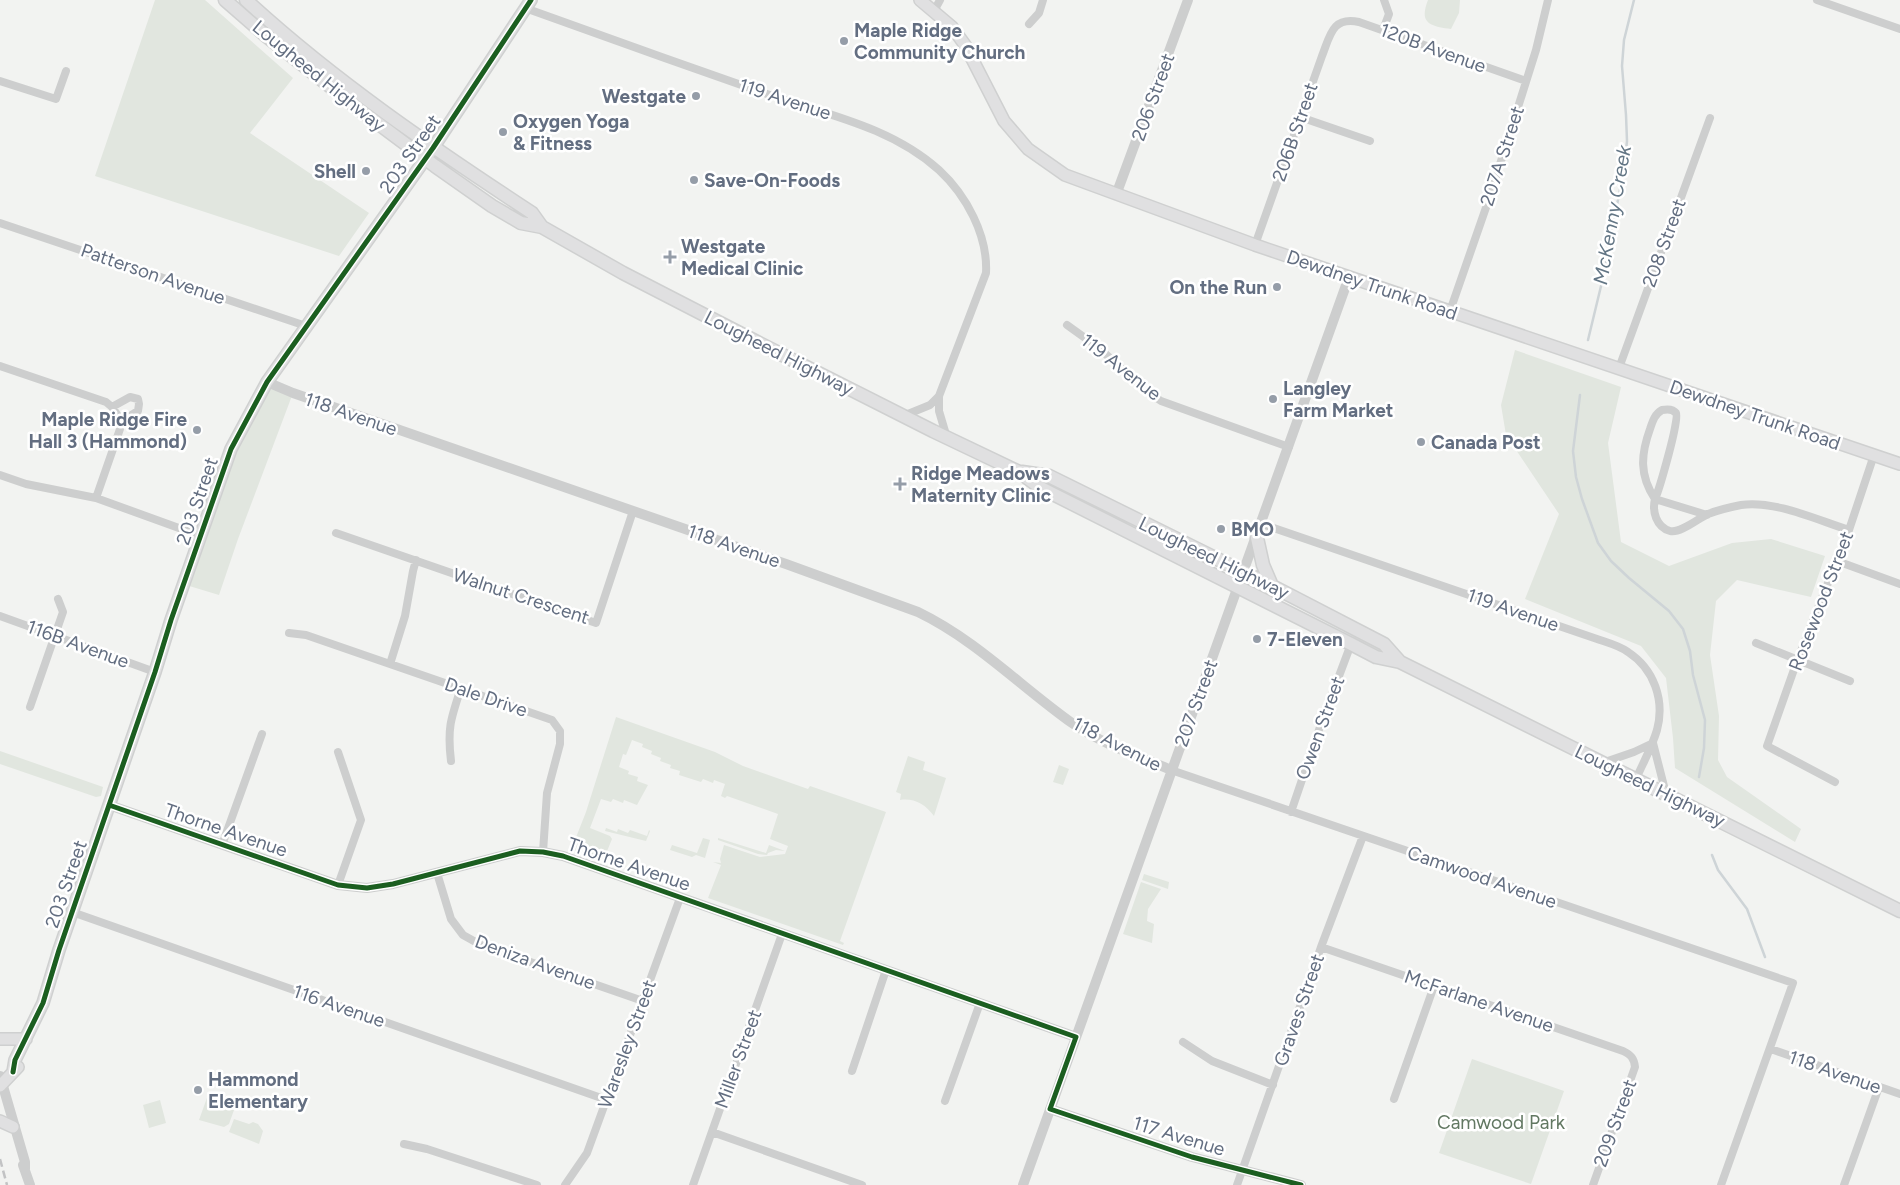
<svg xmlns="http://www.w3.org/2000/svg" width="1900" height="1185" viewBox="0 0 1900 1185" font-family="Figtree,sans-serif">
	<rect width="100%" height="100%" fill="#f2f3f1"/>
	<path fill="#e1e6df" d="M155,0H205L293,78L250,133L369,213L339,256L95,176Z
		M1428,0H1460L1459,13L1451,29C1429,26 1419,23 1428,0Z
		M1515,350L1621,387L1608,443L1621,542L1669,566L1732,543L1771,539L1825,556L1811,597L1737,580L1716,601L1710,655L1719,716L1718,760L1727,777L1801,829L1795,842L1675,768L1673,738L1666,678L1641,646L1525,599L1559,514L1506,435L1501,405Z
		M267,382L293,393L238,539L219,595L186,585L231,449Z
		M616,717L715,752L743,766L808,789L810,786L886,812L840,941L844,943L843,945L708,898L721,865L713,862L721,863L720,859L724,845L760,857L785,854L788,846L770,839L778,814L727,796L725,798L721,796L725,784L714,780L713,783L703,779L701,782L679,775L680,771L670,768L671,765L660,761L661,758L651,754L652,751L642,747L643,744L632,740L626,755L623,754L619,767L629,771L628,774L638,777L637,781L648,785L637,805L624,800L623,803L613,799L611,802L601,799L590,828L610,836L612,839L603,861L571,850L586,812Z
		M0,751L103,787L101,796L96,797L0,764Z
		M908,756L925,762L923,770L946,778L934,816C925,804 914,798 900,800L901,794L896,792Z
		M1059,765L1069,769L1063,785L1053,782Z
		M606,828L617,832L618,829L628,833L630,830L647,836L649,830L650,831L646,841L605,831Z
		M703,838L710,840L705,858L696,855L692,857L670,850L672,845L697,853Z
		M718,838L766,853L769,845L785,851L776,850L768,853L767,855L758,854L718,840Z
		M1144,874L1169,882L1168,889L1142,880Z
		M1141,882L1161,889L1148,909L1147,921L1154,924L1152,943L1123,934Z
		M1472,1059L1564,1091L1531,1184L1439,1153Z
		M214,1092L228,1097L230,1101L228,1108L234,1110L229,1124L224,1127L199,1120L208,1095Z
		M160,1100L166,1123L149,1128L143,1105Z
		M234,1119L249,1124L253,1122L258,1124L263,1131L259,1144L229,1132Z"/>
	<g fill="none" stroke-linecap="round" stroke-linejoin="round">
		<path stroke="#ced4d7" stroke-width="2.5" d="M1588,340L1602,282L1624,169L1627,141L1626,115L1622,66L1624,40L1634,0
			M1580,395L1573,451L1576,477L1582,499L1598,543L1611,561L1629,578L1669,611L1683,629L1690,651L1693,675L1705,720L1704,748L1699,777
			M1712,855L1718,870L1747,909L1765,957"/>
		<g stroke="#cfd0d0" stroke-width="14">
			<path id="secondary" d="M920,0L952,27L965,45L1004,121L1028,149L1065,175L1255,245L1900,464
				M0,1039H26
				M13,1072L15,1060L43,1003L59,950L155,672L171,620L231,449L267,382L433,148L531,0
				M0,1086L18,1067
				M0,1121L13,1127"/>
		</g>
		<g stroke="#cfd0d0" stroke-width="15">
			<path id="trunk" d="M225,0L265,35L364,113L435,166L492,206L521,223L542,227L623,273L755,341L933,431L1019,472L1041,488L1351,644L1376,657L1400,662L1900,911
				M246,0C334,81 433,148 532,213L542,227
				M1022,472L1049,476L1272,586L1384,644L1400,662
				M1257,538L1263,565L1272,586"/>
		</g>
		<path stroke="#cdcece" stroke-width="8" d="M1817,0L1900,29
			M525,8C605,37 684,65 764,93C824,114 890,126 939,170C966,195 988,235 986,273L939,396V411L947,438
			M934,11L940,0
			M1029,24L1039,13L1043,0
			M1383,30L1389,14L1384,0
			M0,81L56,99L66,71
			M1300,117L1370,141
			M0,223L306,326
			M1255,245L1322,56C1330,36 1332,16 1359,22L1526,81
			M1450,311L1490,196L1536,50L1548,0
			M1067,325L1099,348L1146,391L1161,401L1289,447
			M0,366L106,402L112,407L118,416L120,429L96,498
			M1619,368L1710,118
			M112,407L130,397L138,399L139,404L138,411L119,423
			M903,416L930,405L939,396
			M0,475L26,484L96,498L201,536
			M1707,515L1655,499C1639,475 1641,454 1650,429C1653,420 1655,414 1662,410C1667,409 1673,409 1676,413C1680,419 1659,490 1655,499C1652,511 1656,527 1670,531C1680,534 1699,518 1708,514C1718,510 1731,507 1741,505C1775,500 1817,520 1849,530
			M1262,524L1600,640C1609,643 1620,646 1628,652C1654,669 1665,700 1657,730C1652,747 1643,763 1636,779
			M336,533L596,623L633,511
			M1837,561L1900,584
			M0,616L155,672
			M289,633L306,635L552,720L560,731V744L547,793L543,852
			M1756,643L1850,681
			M390,664L405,616L413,571L416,560
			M30,707L63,612L58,599
			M1653,743L1666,794
			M451,761C447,728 451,718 461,688
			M1602,763L1634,752L1653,743
			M1171,770L1793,983L1721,1185
			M1835,782L1767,746L1797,661L1849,530L1874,455
			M1291,812L1321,724L1351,644
			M222,845L262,734
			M437,873L451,919L463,935L481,945L643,1001
			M338,885L361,820L338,752
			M72,912L607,1100
			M1321,947L1623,1051C1631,1055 1634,1058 1635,1067L1593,1185
			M1183,1042L1212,1061L1273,1085
			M1771,1049L1900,1094
			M852,1071L886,970
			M1394,1099L1434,986
			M945,1101L980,1003
			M712,1132L862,1185
			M404,1144L427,1149L537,1185
			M565,1185L587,1153L680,898
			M693,1185L782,934
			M1237,1185L1321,947L1363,836
			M1844,1185L1879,1087"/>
		<path stroke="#cdcece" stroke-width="10" d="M1116,195L1188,0
			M267,382L293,393L786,564L918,612C976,640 1020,686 1072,723C1102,744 1138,756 1171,770
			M109,805L338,885L367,888L393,884L520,851L543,852L563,856L1076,1037
			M0,1076L25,1162V1169
			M1050,1109L1192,1157L1301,1185
			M23,1165L30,1185
			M1023,1185L1349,277"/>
		<use href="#secondary" stroke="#e0e0e1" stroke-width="11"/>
		<use href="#trunk" stroke="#e0e0e1" stroke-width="12"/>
		<path stroke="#c2c3c4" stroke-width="2.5" stroke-dasharray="8 4" stroke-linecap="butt" d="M0,1159L7,1185"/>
		<g stroke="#fff" stroke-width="8">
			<path id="cycleway" d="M109,805L338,885L367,888L393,884L520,851L543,852L563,856L1076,1037L1050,1109L1192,1157L1301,1185
				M13,1072L15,1060L43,1003L59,950L155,672L171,620L231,449L267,382L433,148L531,0"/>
		</g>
		<use href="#cycleway" stroke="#1b5e20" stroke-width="5"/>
	</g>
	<g fill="#959da8" stroke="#fff" stroke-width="2">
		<circle cx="844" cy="41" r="5"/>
		<circle cx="696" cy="96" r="5"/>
		<circle cx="503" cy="132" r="5"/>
		<circle cx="366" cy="171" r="5"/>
		<circle cx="694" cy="180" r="5"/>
		<path d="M667.5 249.5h5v5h5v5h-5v5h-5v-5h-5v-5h5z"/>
		<circle cx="1277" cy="287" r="5"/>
		<circle cx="1273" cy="399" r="5"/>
		<circle cx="197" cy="430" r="5"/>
		<circle cx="1421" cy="442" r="5"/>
		<path d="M897.5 476.5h5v5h5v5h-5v5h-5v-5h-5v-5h5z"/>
		<circle cx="1221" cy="529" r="5"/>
		<circle cx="1257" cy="639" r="5"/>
		<circle cx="198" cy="1090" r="5"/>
	</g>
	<g text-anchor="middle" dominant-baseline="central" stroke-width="5" stroke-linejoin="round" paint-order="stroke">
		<g font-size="19" font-weight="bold" fill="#636e81" stroke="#fff" text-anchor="start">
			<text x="854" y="30">Maple Ridge<tspan x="854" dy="22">Community Church</tspan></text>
			<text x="686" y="96" text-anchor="end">Westgate</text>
			<text x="513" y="121">Oxygen Yoga<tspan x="513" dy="22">&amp; Fitness</tspan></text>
			<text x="356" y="171" text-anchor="end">Shell</text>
			<text x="704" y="180">Save-On-Foods</text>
			<text x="681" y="246">Westgate<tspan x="681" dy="22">Medical Clinic</tspan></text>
			<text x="1267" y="287" text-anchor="end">On the Run</text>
			<text x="1283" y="388">Langley<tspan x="1283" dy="22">Farm Market</tspan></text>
			<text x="187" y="419" text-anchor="end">Maple Ridge Fire<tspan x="187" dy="22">Hall 3 (Hammond)</tspan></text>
			<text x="1431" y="442">Canada Post</text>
			<text x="911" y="473">Ridge Meadows<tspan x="911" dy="22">Maternity Clinic</tspan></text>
			<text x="1231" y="529">BMO</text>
			<text x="1267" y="639">7-Eleven</text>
			<text x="208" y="1079">Hammond<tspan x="208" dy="22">Elementary</tspan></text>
		</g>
		<g font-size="19" fill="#636e81" stroke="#fff">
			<text transform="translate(1433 48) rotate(20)">120B Avenue</text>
			<text transform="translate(319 76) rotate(39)">Lougheed Highway</text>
			<text transform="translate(1153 97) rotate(-70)">206 Street</text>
			<text transform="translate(785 99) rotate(18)">119 Avenue</text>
			<text transform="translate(1295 132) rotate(-71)">206B Street</text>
			<text transform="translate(410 154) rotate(-55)">203 Street</text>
			<text transform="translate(1502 156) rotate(-72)">207A Street</text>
			<text transform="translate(1664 243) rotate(-70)">208 Street</text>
			<text transform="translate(153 274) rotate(19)">Patterson Avenue</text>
			<text transform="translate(1372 285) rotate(19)">Dewdney Trunk Road</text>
			<text transform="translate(779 353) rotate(27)">Lougheed Highway</text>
			<text transform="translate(1121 367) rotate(38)">119 Avenue</text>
			<text transform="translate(351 414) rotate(19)">118 Avenue</text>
			<text transform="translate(1755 415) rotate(19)">Dewdney Trunk Road</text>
			<text transform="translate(197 501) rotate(-71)">203 Street</text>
			<text transform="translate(734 546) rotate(19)">118 Avenue</text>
			<text transform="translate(1214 558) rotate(26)">Lougheed Highway</text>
			<text transform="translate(521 596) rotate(18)">Walnut Crescent</text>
			<text transform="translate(1821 601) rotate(-69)">Rosewood Street</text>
			<text transform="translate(1513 610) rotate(19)">119 Avenue</text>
			<text transform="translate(78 644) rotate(20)">116B Avenue</text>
			<text transform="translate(486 697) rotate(19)">Dale Drive</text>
			<text transform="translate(1196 703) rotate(-70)">207 Street</text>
			<text transform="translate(1320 728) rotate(-70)">Owen Street</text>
			<text transform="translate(1117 744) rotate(27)">118 Avenue</text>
			<text transform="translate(1650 786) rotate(26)">Lougheed Highway</text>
			<text transform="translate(226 830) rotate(19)">Thorne Avenue</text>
			<text transform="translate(629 864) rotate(19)">Thorne Avenue</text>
			<text transform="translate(1482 877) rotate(19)">Camwood Avenue</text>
			<text transform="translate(66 884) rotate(-71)">203 Street</text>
			<text transform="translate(535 962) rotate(20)">Deniza Avenue</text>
			<text transform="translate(1479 1001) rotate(19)">McFarlane Avenue</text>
			<text transform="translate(339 1006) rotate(19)">116 Avenue</text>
			<text transform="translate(1299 1010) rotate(-71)">Graves Street</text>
			<text transform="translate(627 1044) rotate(-70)">Waresley Street</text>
			<text transform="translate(738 1059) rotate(-70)">Miller Street</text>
			<text transform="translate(1835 1072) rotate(19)">118 Avenue</text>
			<text transform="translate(1615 1123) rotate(-70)">209 Street</text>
			<text transform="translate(1179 1136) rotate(17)">117 Avenue</text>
		</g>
		<g font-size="19" fill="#627862" stroke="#fff">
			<text x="1501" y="1122">Camwood Park</text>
		</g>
		<g font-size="20" font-style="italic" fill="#637685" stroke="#fff">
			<text transform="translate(1612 215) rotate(-80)">McKenny Creek</text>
		</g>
	</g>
</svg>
